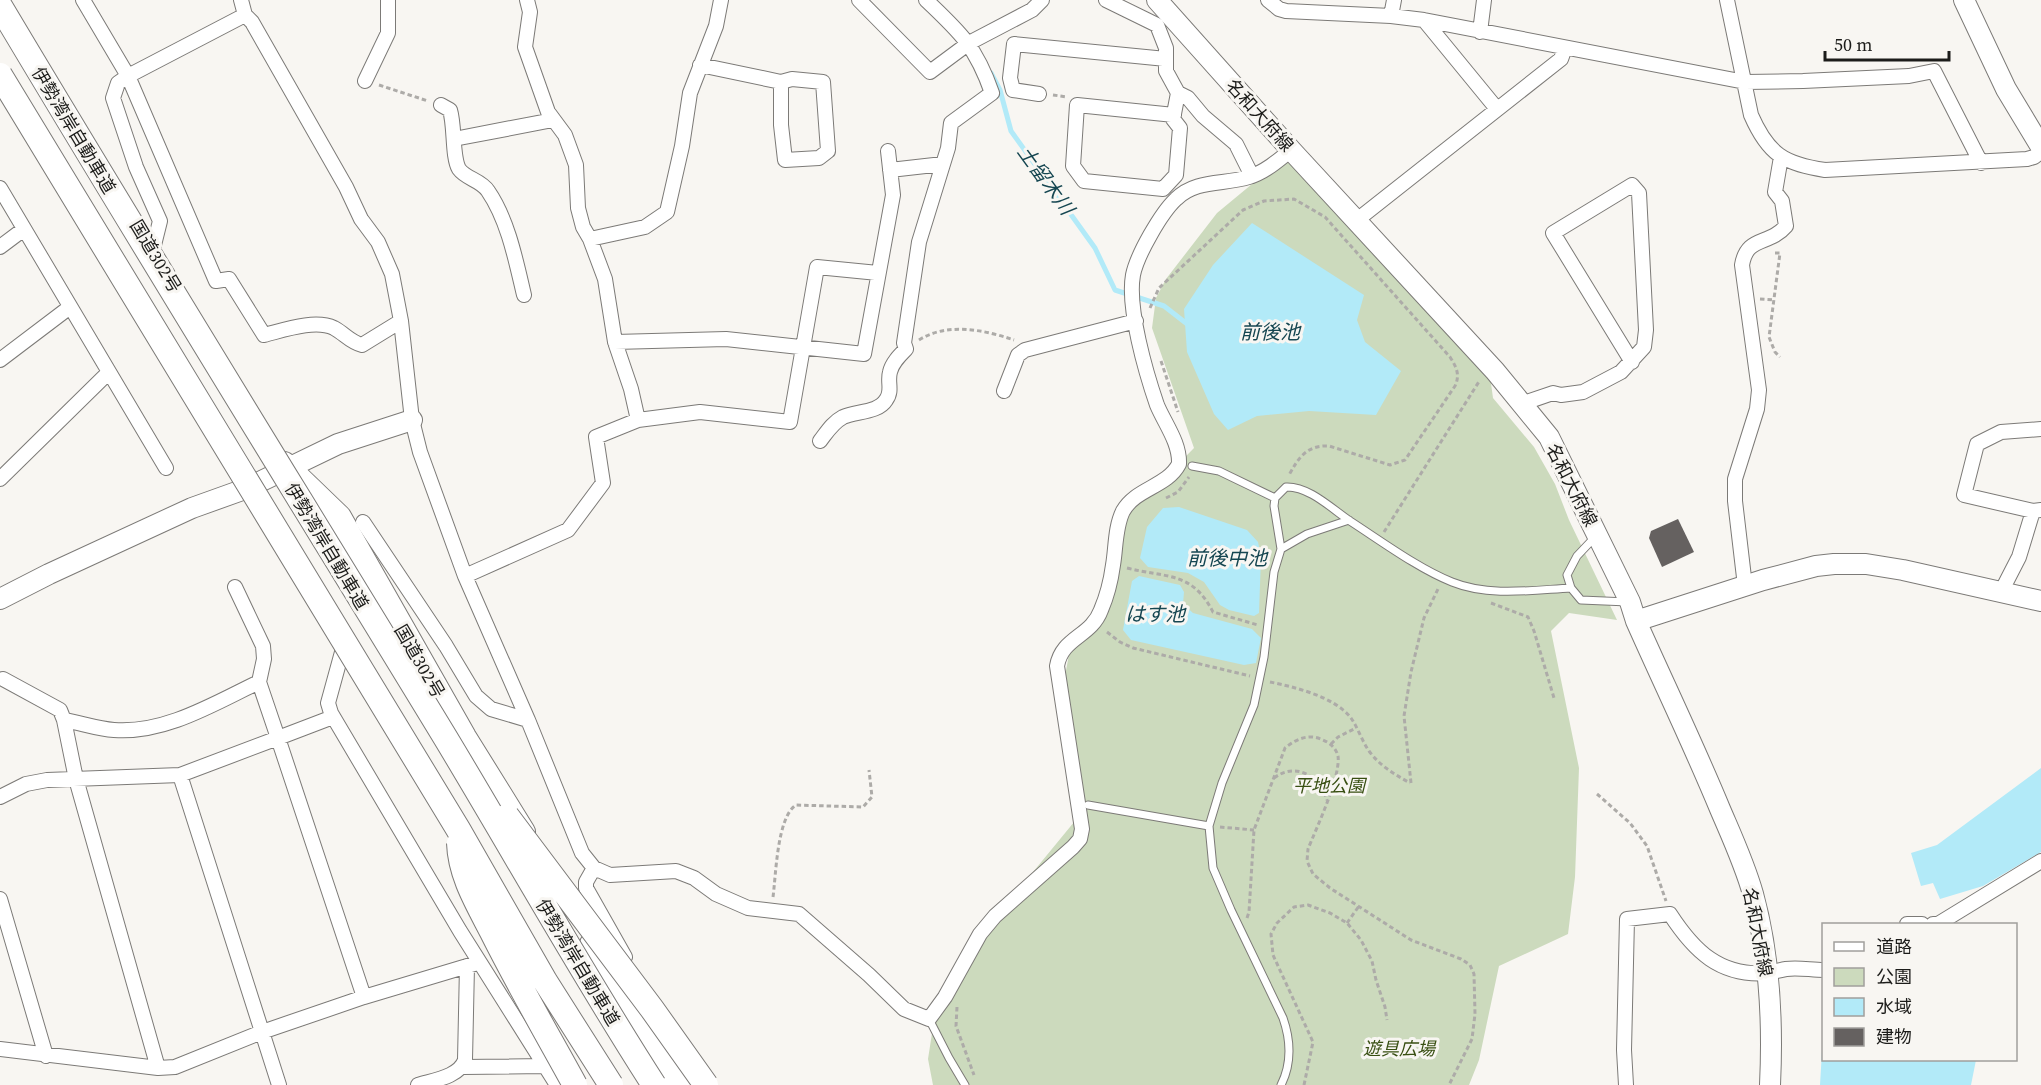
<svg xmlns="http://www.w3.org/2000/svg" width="2041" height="1085" viewBox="0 0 2041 1085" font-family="'Source Serif 4','Noto Sans JP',serif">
	<rect width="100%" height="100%" fill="#f8f6f2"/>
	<path fill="#ccdabd" d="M1287,155L1490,376L1493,398L1534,447L1555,484L1569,520L1617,620L1569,613L1551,631L1579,768L1575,877L1568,934L1499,966L1479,1060L1469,1085H933L928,1059L935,1014L973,945L1079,816L1062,692L1070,649L1098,607L1122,521L1194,448L1152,328L1156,298L1166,279L1217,213Z"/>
	<path fill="#b2eaf8" d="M1252,223L1364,295L1357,320L1365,342L1401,371L1376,415L1309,411L1257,416L1228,430L1214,414L1187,352L1184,309L1213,265Z
		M1179,507L1247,530L1258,542L1261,556L1259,613L1254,616L1229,610L1220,605L1204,582L1188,573L1148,567L1140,558L1147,527L1163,508Z
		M1139,576L1180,585L1184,592L1183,604L1193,613L1252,629L1261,638L1256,663L1244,665L1131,640L1123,630L1132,581Z
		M2041,768V852L1983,886L1940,899L1933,883L1921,886L1911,853L1937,845Z
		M1823,1049L1824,1060H1976L1971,1085H1820L1822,1051Z"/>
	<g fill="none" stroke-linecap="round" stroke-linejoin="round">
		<path stroke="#b2eaf8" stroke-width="5" d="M991,73L1000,90L1011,131L1095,248L1115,290L1164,306L1191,327"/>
	</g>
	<path fill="#656160" d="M1678,519L1694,552L1662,567L1649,538L1651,531Z"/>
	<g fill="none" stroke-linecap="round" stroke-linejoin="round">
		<g stroke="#7c7a77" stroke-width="9">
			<path id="lane" d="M1192,466L1219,471L1275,498L1286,487C1309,486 1332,509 1350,521C1381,541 1419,569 1452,582C1489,597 1533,590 1571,588
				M1275,498L1274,506L1281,549L1307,534L1349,520
				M1595,537L1577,556L1567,575L1571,588L1581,600L1628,602
				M1281,549L1274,572L1264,657L1254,705L1222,783L1209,826L1213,868L1231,910L1283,1018C1291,1041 1292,1063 1281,1085
				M1088,805L1209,826
				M929,1019L949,1058L965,1085"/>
		</g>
		<g stroke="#7c7a77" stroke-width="16">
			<path id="street" d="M83,0L128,76L216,281L229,279L264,335C284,330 315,319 334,328C345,334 350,342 362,345L401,321
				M241,0L245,15L252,22L346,187L361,219L378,242L392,274L401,321L412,420L420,452L465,576L528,720L582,853L594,868L586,882V888L625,957
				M527,0L530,12L525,47L548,112L565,135L576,165L578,208L583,227L590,239L605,279L615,342L631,389L638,420
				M859,0L930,72L969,43L1032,10L1042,0
				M1106,0L1157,25L1166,48V71L1178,93L1173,119L1180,128L1176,175L1163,189L1084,181L1073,166L1077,105L1174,115
				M1268,0L1279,9L1286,11L1391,16L1424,20L1745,82L1803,81L1909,76L1934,71L1981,163
				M1727,0L1751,115C1768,154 1784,164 1825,170L2027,159L2034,157L2041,152
				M1391,16L1394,0
				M1424,20L1497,109
				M1480,32L1484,0
				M700,65L781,82L792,79L823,82L828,151L819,158L785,160L781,125V82
				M365,81L388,33V0
				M1178,93L1188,98L1203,116L1236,144L1252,176
				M1039,94L1013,90L1010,78L1014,44L1166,59
				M441,105L450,110C455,126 452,157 459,169C466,179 481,180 488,191C508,220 516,261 524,295
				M454,139L553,120
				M890,170L943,164
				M0,188L166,468
				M1357,220L1561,59L1565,48
				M590,239L645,227L667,212L682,146L690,93L716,26L721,0
				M0,247L24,229
				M153,249L160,221L136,167L113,98L118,83L128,76L245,15
				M615,342L726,339L864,354L893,195L888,151
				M0,360L70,307
				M1004,391L1018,355L1025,350L1136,321
				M1521,404L1553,393L1561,395L1583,392L1621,372L1644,347L1646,330L1639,193L1632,185L1553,233L1632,362
				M2041,429L2001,432L1977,444L1964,495L2033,511L2041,510
				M820,441C827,432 832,423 843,417C856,411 878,413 886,400C893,391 887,382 890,372C892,363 899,356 906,349L904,343L919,242L948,148L951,123L992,93C976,47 961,33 926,0
				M0,479L109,372
				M363,522L446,646L476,696L491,709L528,720
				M465,576L568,530L603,483L596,437L638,420L700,412L790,422L817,267L878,273
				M1745,586L1735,501V479L1757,409L1759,390L1742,265C1747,235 1769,246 1786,226L1782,201L1775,192L1781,157
				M235,587L263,646L264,659L259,682L278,738L333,717
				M2001,592L2019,557L2033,511
				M342,652L328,703L331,713L460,931L557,1085
				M3,679L60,710L64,720
				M180,775L279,1085
				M0,797L26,784L47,780L180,775L278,738L364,997L262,1032L175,1067L158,1068L0,1049
				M594,868L610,875L676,871L694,878L716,894L748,908L799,914L869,975L904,1009L929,1019L945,997L980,934L995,916L1073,847L1080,839L1082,829L1057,666C1062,637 1091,637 1101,610C1107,596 1111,580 1113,565C1116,548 1115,527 1123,511C1136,488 1167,487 1179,464C1180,443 1165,424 1157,405C1146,373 1127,308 1133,275C1137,255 1161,213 1176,199C1196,179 1224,185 1249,177C1265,172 1279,160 1291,150
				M0,899L46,1056
				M1907,924H1922
				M1933,924H1938L2041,861
				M364,997L474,964
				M463,1067L545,1066
				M158,1068L76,779L64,720C81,723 98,729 114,730C165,734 215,703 259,682
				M418,1085C434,1080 459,1077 465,1060L467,966
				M1626,1085L1624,1050L1627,919L1670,914C1694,951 1720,977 1768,973C1774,972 1780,970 1786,969C1798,967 1811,970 1824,970"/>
		</g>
		<g stroke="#7c7a77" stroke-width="22">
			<path id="secondary" d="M1157,0L1291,150L1495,371L1549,437L1630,602L1636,621C1664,684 1694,746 1720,809C1732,837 1745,865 1753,894C1770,956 1773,1022 1770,1085
				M1964,0L2006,89L2041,147
				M0,599L49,574L192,508L245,489L338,444L412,420
				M1636,621L1763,580L1816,566L1834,564H1866L1903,570L2041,601"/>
		</g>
		<g stroke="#7c7a77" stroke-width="26">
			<path id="highway" d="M284,464L339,517L464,737L523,832
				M592,944L678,1085"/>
		</g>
		<path stroke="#adaba8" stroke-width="3" stroke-dasharray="4.5 3" stroke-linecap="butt" d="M379,85L428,101
			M1053,95L1067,97
			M1775,253H1780L1769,337L1775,352L1780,357
			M1760,299L1774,300
			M1150,308L1159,288L1243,210L1264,201L1294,199L1325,217L1450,357C1457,368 1460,375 1455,386L1405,460L1390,465L1329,446C1307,445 1299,457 1289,475
			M919,340C947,322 985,330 1014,340
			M1161,361L1178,412
			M1166,498L1178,492L1189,477
			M1384,532L1480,380
			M1127,568C1166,578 1192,571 1213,612L1258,625
			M1491,603L1528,617L1534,631L1554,698
			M1107,632L1120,642L1133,648L1250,676
			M1270,682C1295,687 1335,697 1351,718C1358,728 1362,741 1369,751C1380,766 1394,774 1410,783
			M1331,744L1338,737L1356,728
			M1274,778C1297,761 1319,777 1327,800
			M1411,783L1404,716L1411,672L1424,618L1439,587
			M1597,794L1630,823L1647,846L1666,901
			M1220,827L1254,830
			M773,897C776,875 777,817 796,805L863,807L872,797L869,770
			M1247,918L1249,912L1254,830L1285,748C1296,739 1309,733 1323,740C1330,743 1336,748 1338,756C1341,776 1316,829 1308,849L1307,861L1313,874L1330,888L1411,940L1461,959L1470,965L1474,974L1475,1014L1472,1039L1449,1085
			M1347,923L1359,906
			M957,1007L956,1026L974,1075
			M1304,1085L1313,1042L1273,955L1271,934L1277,923L1294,907L1308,905L1330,913L1347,923L1361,940L1372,961L1376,980L1385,1007L1387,1020"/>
		<use href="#lane" stroke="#fff" stroke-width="7"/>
		<use href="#street" stroke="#fff" stroke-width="14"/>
		<use href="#secondary" stroke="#fff" stroke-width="20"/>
		<use href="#highway" stroke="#fff" stroke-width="24"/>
		<g stroke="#7c7a77" stroke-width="26" stroke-linecap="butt">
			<path id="highway-bridge" d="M0,6C146,251 297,494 445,737C515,853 581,972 654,1085
				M0,75L458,829L545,981L611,1085
				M507,816L652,1009L706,1085
				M459,843C460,875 477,903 492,932C518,984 547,1034 575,1085"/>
		</g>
		<use href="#highway-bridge" stroke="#fff" stroke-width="24"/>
	</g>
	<g text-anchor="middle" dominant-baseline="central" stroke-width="6" stroke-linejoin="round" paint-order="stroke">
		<g font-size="18" fill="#1c1c1a" stroke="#f8f6f2">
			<text transform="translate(1260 115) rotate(48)">名和大府線</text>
			<text transform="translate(74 130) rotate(59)">伊勢湾岸自動車道</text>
			<text transform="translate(156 256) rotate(59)">国道302号</text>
			<text transform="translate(1572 485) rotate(63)">名和大府線</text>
			<text transform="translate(327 546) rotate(59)">伊勢湾岸自動車道</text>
			<text transform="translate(420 661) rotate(60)">国道302号</text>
			<text transform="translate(1758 932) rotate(79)">名和大府線</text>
			<text transform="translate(578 962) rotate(59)">伊勢湾岸自動車道</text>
		</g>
		<g font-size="18" font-style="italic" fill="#384f12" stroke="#f8f6f2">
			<text x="1329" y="785">平地公園</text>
			<text x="1399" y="1048">遊具広場</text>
		</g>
		<g font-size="20" font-style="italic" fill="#154651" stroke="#f8f6f2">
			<text transform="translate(1046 180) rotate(54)">土留木川</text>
			<text x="1270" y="332">前後池</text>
			<text x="1227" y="558">前後中池</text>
			<text x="1155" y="614">はす池</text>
		</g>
	</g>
	<rect x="1822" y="923" width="195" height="138" fill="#f8f6f2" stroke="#a09f9c" stroke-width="1.5"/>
	<rect x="1834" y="942" width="30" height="9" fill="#ffffff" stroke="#a09f9c" stroke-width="1.5"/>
	<text x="1876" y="953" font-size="18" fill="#1c1c1a">道路</text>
	<rect x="1834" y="968" width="30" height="18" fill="#ccdabd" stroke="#a09f9c" stroke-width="1.5"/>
	<text x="1876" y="983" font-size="18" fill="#1c1c1a">公園</text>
	<rect x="1834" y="998" width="30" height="18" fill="#b2eaf8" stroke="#a09f9c" stroke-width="1.5"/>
	<text x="1876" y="1013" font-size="18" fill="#1c1c1a">水域</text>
	<rect x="1834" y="1028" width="30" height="18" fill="#656160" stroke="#a09f9c" stroke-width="1.5"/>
	<text x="1876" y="1043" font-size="18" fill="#1c1c1a">建物</text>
	<path d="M1825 51v9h124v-9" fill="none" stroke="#1c1c1a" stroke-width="3"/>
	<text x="1834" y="51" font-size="18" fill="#1c1c1a" stroke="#f8f6f2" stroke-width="4.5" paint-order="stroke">50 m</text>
</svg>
